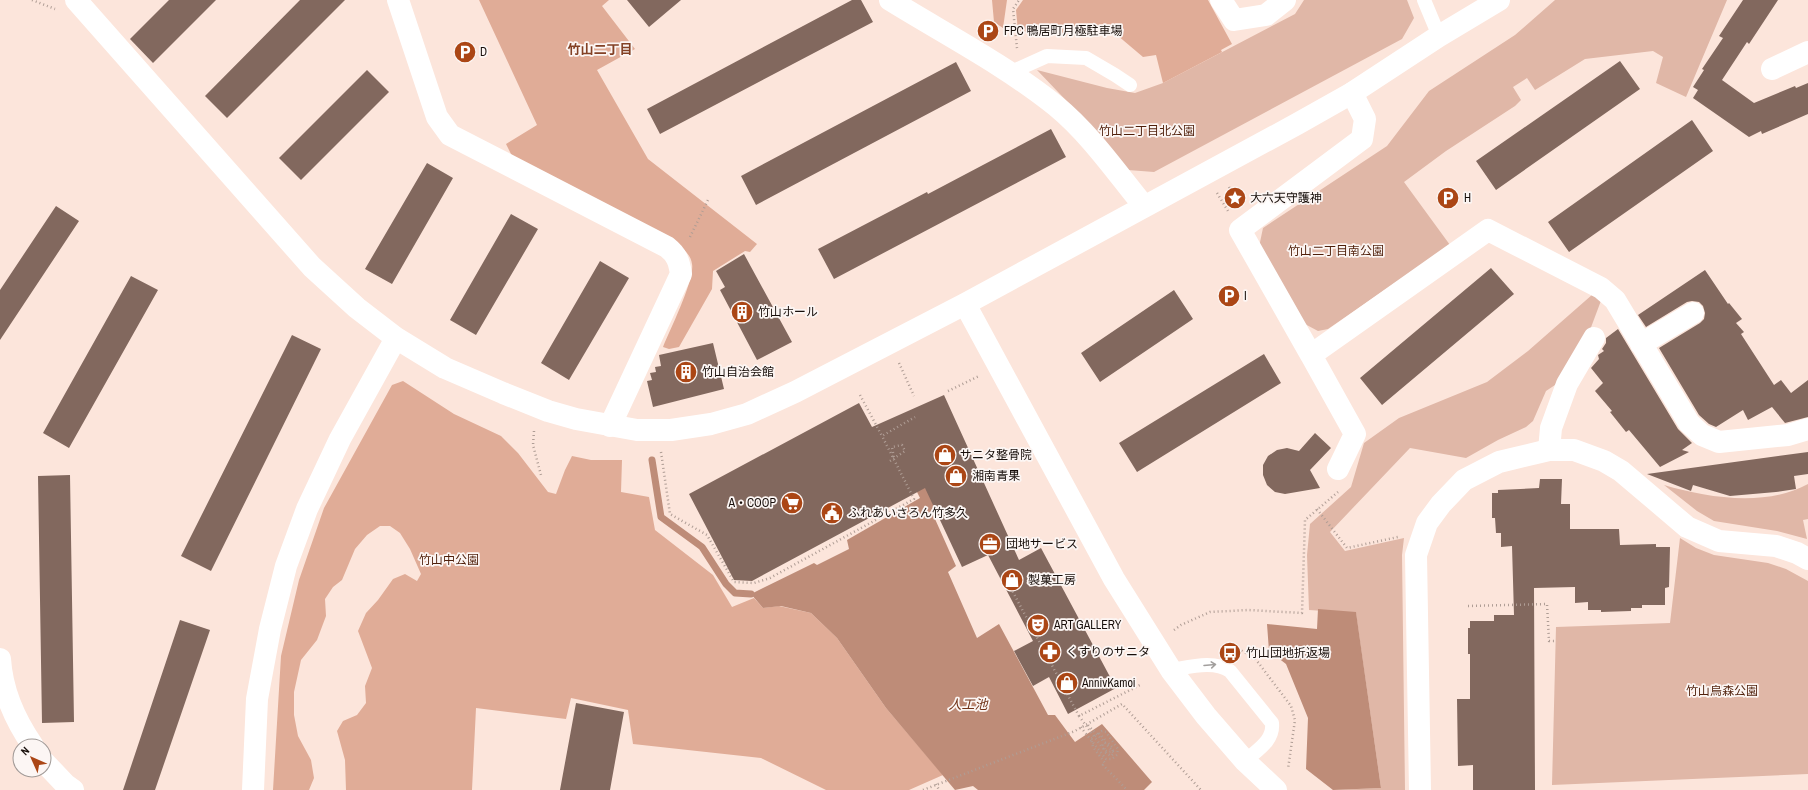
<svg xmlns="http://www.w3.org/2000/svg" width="1808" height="790" viewBox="0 0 1808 790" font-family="'Archivo Narrow','Noto Sans JP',sans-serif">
	<rect width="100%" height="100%" fill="#fce5db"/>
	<path fill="#e0b7a7" d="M1304,0H1407L1414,18L1402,39L1154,172L1128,170L1101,137L1037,70L1107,88L1135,93L1163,83L1295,14Z
		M1555,0H1727L1686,97L1656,83L1663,57L1653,51L1585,59L1535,90L1527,78L1513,87L1521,100L1515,106L1446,151L1404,182L1450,245L1328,329L1318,331L1303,323L1259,247L1263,228L1387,146L1429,91L1515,35Z
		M1593,294L1602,298L1584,346L1558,383L1546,391L1533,421L1526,427L1498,440L1466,458L1410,448L1330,532L1345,551L1404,538L1402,555L1405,790H1335L1381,788L1356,613L1309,610L1307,555L1310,524L1351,487L1364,443L1399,418L1487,382L1528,351Z
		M1808,484V519L1803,520L1807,539L1777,531L1714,521L1697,511L1664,485C1708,498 1766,507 1808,484Z
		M1680,538L1696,548L1714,555L1768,563L1786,569L1808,581V774L1552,785L1556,627L1670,623Z"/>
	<path fill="#e0ac97" d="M479,0H609L602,6L635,49L597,70L648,159L757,244L750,252L745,251L713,271L712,289L679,347L669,349L663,347C670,330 695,279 692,264C691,255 684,250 678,244L512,156L506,144L537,125Z
		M992,0H1007L1003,28L994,22Z
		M1023,0H1208L1232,44L1221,50L1222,52L1163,83L1156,55L1143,57L1104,24L1073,36L1018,31L1016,10Z
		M403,381L454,414L501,436L518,453L548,492L556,494L565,470L572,456L591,460H622L621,492L649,497L655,530L713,575L732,607L754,598L763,608L779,606L811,613L837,638L886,708L943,775L909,790H826L761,758L633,744L628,710L571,698L566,719L476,708L472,790H346L345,760L337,731L343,721L357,715L366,703L365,686L372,668L358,631L366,613L378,600L393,579L405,574L417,581L421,574L410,549L400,533L390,526H380L367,535L355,549L342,580L333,587L325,599L326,616L317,640L301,660L294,692V715L298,736L311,760L314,778L309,790H273L281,656L299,580L324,508L392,385Z"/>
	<path fill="#be8c78" d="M936,479L947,502L931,510L956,566L948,572L977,638L999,624L1048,715H1055L1075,742L1102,724L1152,782L1144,790H978L973,786L955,790L886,708L837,638L811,613L781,606L763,608L751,594L814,563L817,565L849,549L847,540L920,498L916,490Z
		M1318,609L1356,612L1381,788L1333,790L1306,769L1308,718L1286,664L1269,651L1267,624L1317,629Z"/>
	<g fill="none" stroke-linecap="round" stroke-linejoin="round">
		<path stroke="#be8c78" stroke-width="7" d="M652,460L661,517L702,547L726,584L735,593L751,594"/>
	</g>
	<path fill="#82685e" d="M169,0H216L153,63L130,39Z
		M300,0H345L227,118L205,96Z
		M627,0H681L649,27Z
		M852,0H861L873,22L660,134L647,109Z
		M1743,0H1778L1749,44L1747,42L1722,80L1754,103L1795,86L1796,88L1808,83V114L1762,134L1761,131L1749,137L1693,98L1698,90L1693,87L1704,70L1702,69L1723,38L1719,36Z
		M1620,61L1640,89L1496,190L1476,161Z
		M956,62L971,91L756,205L741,176Z
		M367,70L389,92L301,180L279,158Z
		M1692,120L1713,151L1569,252L1548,222Z
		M1051,129L1066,157L834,279L818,249L927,192L928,194Z
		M427,163L453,178L392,284L365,269Z
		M56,206L79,221L0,340V290Z
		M511,214L538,229L476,335L450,320Z
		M744,254L792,342L757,360L720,290L725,287L716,271Z
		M600,261L629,278L569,380L541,363Z
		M1491,268L1514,294L1382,405L1360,378Z
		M1705,270L1728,304L1729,303L1742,319L1736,323L1744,332L1741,334L1774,385L1781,380L1791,393L1808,380V417L1785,423L1772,407L1748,420L1743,410L1716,427L1709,424L1699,415L1659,348L1700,323L1704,319L1705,313L1703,306L1699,302L1692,301L1687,302L1646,327L1638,315Z
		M131,276L158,290L69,448L43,433Z
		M1174,290L1193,319L1100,382L1081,353Z
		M1618,329L1678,429L1692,443L1682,450L1689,452L1660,467L1629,430L1626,432L1610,412L1612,411L1595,391L1603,383L1591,368L1599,359L1598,355L1604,351L1602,349L1606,343V338Z
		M292,335L321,349L211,571L181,556Z
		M713,343L724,389L653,407L647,381L652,380L650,373L656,372L655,367L661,366L659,355Z
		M1264,354L1281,383L1137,472L1119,443Z
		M944,395L1019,560L1041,548L1116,688L1068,714L1049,677L1033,686L1014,651L1033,641L988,555L962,567L925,488L752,581L734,580L689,494L859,403L872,427Z
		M1315,433L1331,448L1310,470L1320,488L1285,494L1275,492L1267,485L1263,475V465L1268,456L1277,450L1287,448L1299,451Z
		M1808,452V474L1794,476L1796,489L1776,492L1730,496L1693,485L1691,491L1647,474Z
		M70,475L74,722L42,723L38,476Z
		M1540,479H1562L1561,504H1570V529H1619L1620,545L1656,544V547H1670L1669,587L1665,588V605H1642V608H1631V611L1601,612V610H1588V602L1575,603V587L1534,588L1535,790H1473V765L1458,766L1457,699H1470V654H1468V628H1470V621H1494V615H1514L1512,546L1501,547V533H1496L1495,518H1492V493H1498V490L1539,488Z
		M180,620L210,630L155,790H123Z
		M576,703L624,712L610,790H560Z"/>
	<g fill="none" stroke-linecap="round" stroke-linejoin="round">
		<path stroke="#af9d95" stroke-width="2.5" stroke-dasharray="1 3" stroke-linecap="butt" d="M32,0L55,9
			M1017,48L1013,9L1019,0
			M1229,187L1234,196
			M1217,193L1228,211
			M690,237L708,200
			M899,363L914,396
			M948,391L979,376
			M860,395L882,436L915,417
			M534,431L533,445L541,475
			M661,452L670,514L707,535L734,582L754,583L770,578L914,499L882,436
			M890,461L905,451L902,445L892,447L894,458
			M1317,509L1347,548L1398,537
			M1007,581L1079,716L1140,685
			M1468,606L1547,604L1549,641H1555
			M1174,630L1181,625L1210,612L1248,610L1302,613L1305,520L1338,492
			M1238,649L1254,657L1291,706L1295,720L1288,769
			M1079,716L1104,750L1109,752L1113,751L1112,747L1107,742L1104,743L1103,745L1106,753L1111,756L1114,753C1106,743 1096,734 1087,724
			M1081,727L1083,730L1106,759H1112L1117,755L1118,749L1106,732L1102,731L1091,739L1093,747L1105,763L1103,765L1127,790
			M1099,733L1107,742
			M936,784L939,790
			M923,790L1075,731L1122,704L1201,790"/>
		<path stroke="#fff" stroke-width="14" d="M1424,0L1439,36
			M1016,78L1018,69L1047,56L1086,58L1115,75L1130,85
			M1171,670C1190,667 1214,660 1230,671L1272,723C1274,741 1257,750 1245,761"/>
		<path stroke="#fff" stroke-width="22" d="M398,0L437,117L450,135L667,247C677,255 679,261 681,274L610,426
			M1221,0L1234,20L1266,15L1285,0
			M1772,69L1808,52
			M1352,93L1365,119L1362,139L1240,230L1311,355L1488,230L1601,288L1615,300L1689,423L1702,435L1719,442L1788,435L1808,429
			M1641,344L1693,313
			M1311,355L1355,434L1338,469
			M1549,450L1551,428L1567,384L1594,338"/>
		<path stroke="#fff" stroke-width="22" d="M76,0L312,267L357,308L396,338L445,368L503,393L548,411L576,419L637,430H671L711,424L747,414L795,392L965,304L1297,124L1352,93L1439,36L1499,0
			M890,0C945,34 1005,65 1056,106C1090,134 1116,172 1144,206
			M965,304L1114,579L1171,670L1206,716L1245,761L1276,790
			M0,659C2,691 15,720 33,746
			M44,762L66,785L73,790
			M253,790L257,699L270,629L286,566L307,509L340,439L396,338
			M1420,790L1416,555L1427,523L1441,504L1464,480L1499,462L1549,450H1574L1604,461L1621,471L1687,527L1719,541L1776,546L1797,553L1808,559"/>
	</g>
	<defs><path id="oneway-shaft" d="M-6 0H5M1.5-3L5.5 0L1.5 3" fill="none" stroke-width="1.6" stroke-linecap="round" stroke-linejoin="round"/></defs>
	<use stroke="#a29f9d" href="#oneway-shaft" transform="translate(1210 665) rotate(-5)"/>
	<defs>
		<g id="parking-disc" transform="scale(1.15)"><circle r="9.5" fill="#ab4615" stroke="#fcf6f4"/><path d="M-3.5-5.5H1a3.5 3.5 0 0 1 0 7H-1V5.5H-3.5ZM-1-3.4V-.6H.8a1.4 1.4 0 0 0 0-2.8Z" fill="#fff"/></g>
		<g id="sight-disc" transform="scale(1.15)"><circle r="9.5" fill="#ab4615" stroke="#fcf6f4"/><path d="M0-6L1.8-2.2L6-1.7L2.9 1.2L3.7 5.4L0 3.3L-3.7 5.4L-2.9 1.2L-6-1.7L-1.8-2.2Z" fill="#fff"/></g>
		<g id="building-disc" transform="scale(1.15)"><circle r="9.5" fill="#ab4615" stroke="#fcf6f4"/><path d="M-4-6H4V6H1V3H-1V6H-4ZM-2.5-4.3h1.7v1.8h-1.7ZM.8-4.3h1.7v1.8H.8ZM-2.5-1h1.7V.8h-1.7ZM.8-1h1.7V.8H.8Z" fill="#fff"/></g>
		<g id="shop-disc" transform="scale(1.15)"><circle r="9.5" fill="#ab4615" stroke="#fcf6f4"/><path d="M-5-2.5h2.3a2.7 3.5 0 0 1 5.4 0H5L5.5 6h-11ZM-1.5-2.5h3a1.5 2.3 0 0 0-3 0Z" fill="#fff"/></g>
		<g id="supermarket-disc" transform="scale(1.15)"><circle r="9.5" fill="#ab4615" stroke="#fcf6f4"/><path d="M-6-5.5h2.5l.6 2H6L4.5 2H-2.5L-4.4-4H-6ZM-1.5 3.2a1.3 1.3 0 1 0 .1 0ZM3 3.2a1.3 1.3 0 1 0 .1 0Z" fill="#fff"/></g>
		<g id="civic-disc" transform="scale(1.15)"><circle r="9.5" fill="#ab4615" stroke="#fcf6f4"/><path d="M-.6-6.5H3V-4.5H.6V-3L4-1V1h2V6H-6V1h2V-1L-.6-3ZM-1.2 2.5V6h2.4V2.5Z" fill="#fff"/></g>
		<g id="office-disc" transform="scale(1.15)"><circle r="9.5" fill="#ab4615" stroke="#fcf6f4"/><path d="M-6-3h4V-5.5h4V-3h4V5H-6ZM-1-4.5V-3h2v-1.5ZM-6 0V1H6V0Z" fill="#fff"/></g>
		<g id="theatre-disc" transform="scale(1.15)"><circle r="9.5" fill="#ab4615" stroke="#fcf6f4"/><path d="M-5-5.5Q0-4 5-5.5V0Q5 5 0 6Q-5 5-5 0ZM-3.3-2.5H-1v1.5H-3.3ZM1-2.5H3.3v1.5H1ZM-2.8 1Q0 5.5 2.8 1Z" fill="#fff"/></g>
		<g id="pharmacy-disc" transform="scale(1.15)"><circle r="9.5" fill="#ab4615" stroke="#fcf6f4"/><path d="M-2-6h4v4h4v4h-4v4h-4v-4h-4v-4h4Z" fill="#fff"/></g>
		<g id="bus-disc" transform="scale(1.15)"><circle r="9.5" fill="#ab4615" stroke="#fcf6f4"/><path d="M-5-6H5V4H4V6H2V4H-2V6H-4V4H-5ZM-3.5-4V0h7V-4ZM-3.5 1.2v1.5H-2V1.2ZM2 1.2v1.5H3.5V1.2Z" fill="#fff"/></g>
	</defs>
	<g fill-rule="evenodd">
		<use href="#parking-disc" x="988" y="31"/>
		<use href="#parking-disc" x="465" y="52"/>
		<use href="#sight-disc" x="1235" y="198"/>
		<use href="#parking-disc" x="1448" y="198"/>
		<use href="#parking-disc" x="1229" y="296"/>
		<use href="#building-disc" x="742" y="312"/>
		<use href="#building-disc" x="686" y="372"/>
		<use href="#shop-disc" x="945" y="455"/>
		<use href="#shop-disc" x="956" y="476"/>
		<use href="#supermarket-disc" x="792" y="503"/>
		<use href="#civic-disc" x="832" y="513"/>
		<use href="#office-disc" x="990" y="544"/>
		<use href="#shop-disc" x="1012" y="580"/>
		<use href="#theatre-disc" x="1038" y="625"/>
		<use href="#pharmacy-disc" x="1050" y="652"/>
		<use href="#bus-disc" x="1230" y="653"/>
		<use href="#shop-disc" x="1067" y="683"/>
	</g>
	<g text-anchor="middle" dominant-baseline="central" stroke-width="3.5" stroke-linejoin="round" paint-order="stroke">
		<g font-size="12" fill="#170e0a" stroke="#fcf6f4" text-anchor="start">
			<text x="1004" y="31">FPC 鴨居町月極駐車場</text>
			<text x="480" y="52">D</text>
			<text x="1250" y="198">大六天守護神</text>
			<text x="1464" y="198">H</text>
			<text x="1244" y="296">I</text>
			<text x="758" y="312">竹山ホール</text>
			<text x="702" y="372">竹山自治会館</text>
			<text x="960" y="455">サニタ整骨院</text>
			<text x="972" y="476">湘南青果</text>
			<text x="776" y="503" text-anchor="end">A・COOP</text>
			<text x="848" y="513">ふれあいさろん竹多久</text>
			<text x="1006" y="544">団地サービス</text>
			<text x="1028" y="580">製菓工房</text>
			<text x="1054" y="625">ART GALLERY</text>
			<text x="1066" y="652">くすりのサニタ</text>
			<text x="1246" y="653">竹山団地折返場</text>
			<text x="1082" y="683">AnnivKamoi</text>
		</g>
		<g font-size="12" fill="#4f1f0a" stroke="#fcf6f4">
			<text x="1147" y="131">竹山二丁目北公園</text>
			<text x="1336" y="251">竹山二丁目南公園</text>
			<text x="449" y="560">竹山中公園</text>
			<text x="1722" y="691">竹山烏森公園</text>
		</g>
		<g font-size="13" font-weight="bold" fill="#834125" stroke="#fcf6f4">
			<text x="600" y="49">竹山二丁目</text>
		</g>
		<g font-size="13" font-style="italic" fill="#713216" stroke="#fcf6f4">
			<text x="968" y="704">人工池</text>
		</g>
	</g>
	<g transform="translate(32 758) rotate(315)"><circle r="19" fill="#fcf6f4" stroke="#a09996"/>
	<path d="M0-3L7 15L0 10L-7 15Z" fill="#ab4615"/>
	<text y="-6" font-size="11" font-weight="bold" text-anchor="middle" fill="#170e0a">N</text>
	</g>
</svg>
